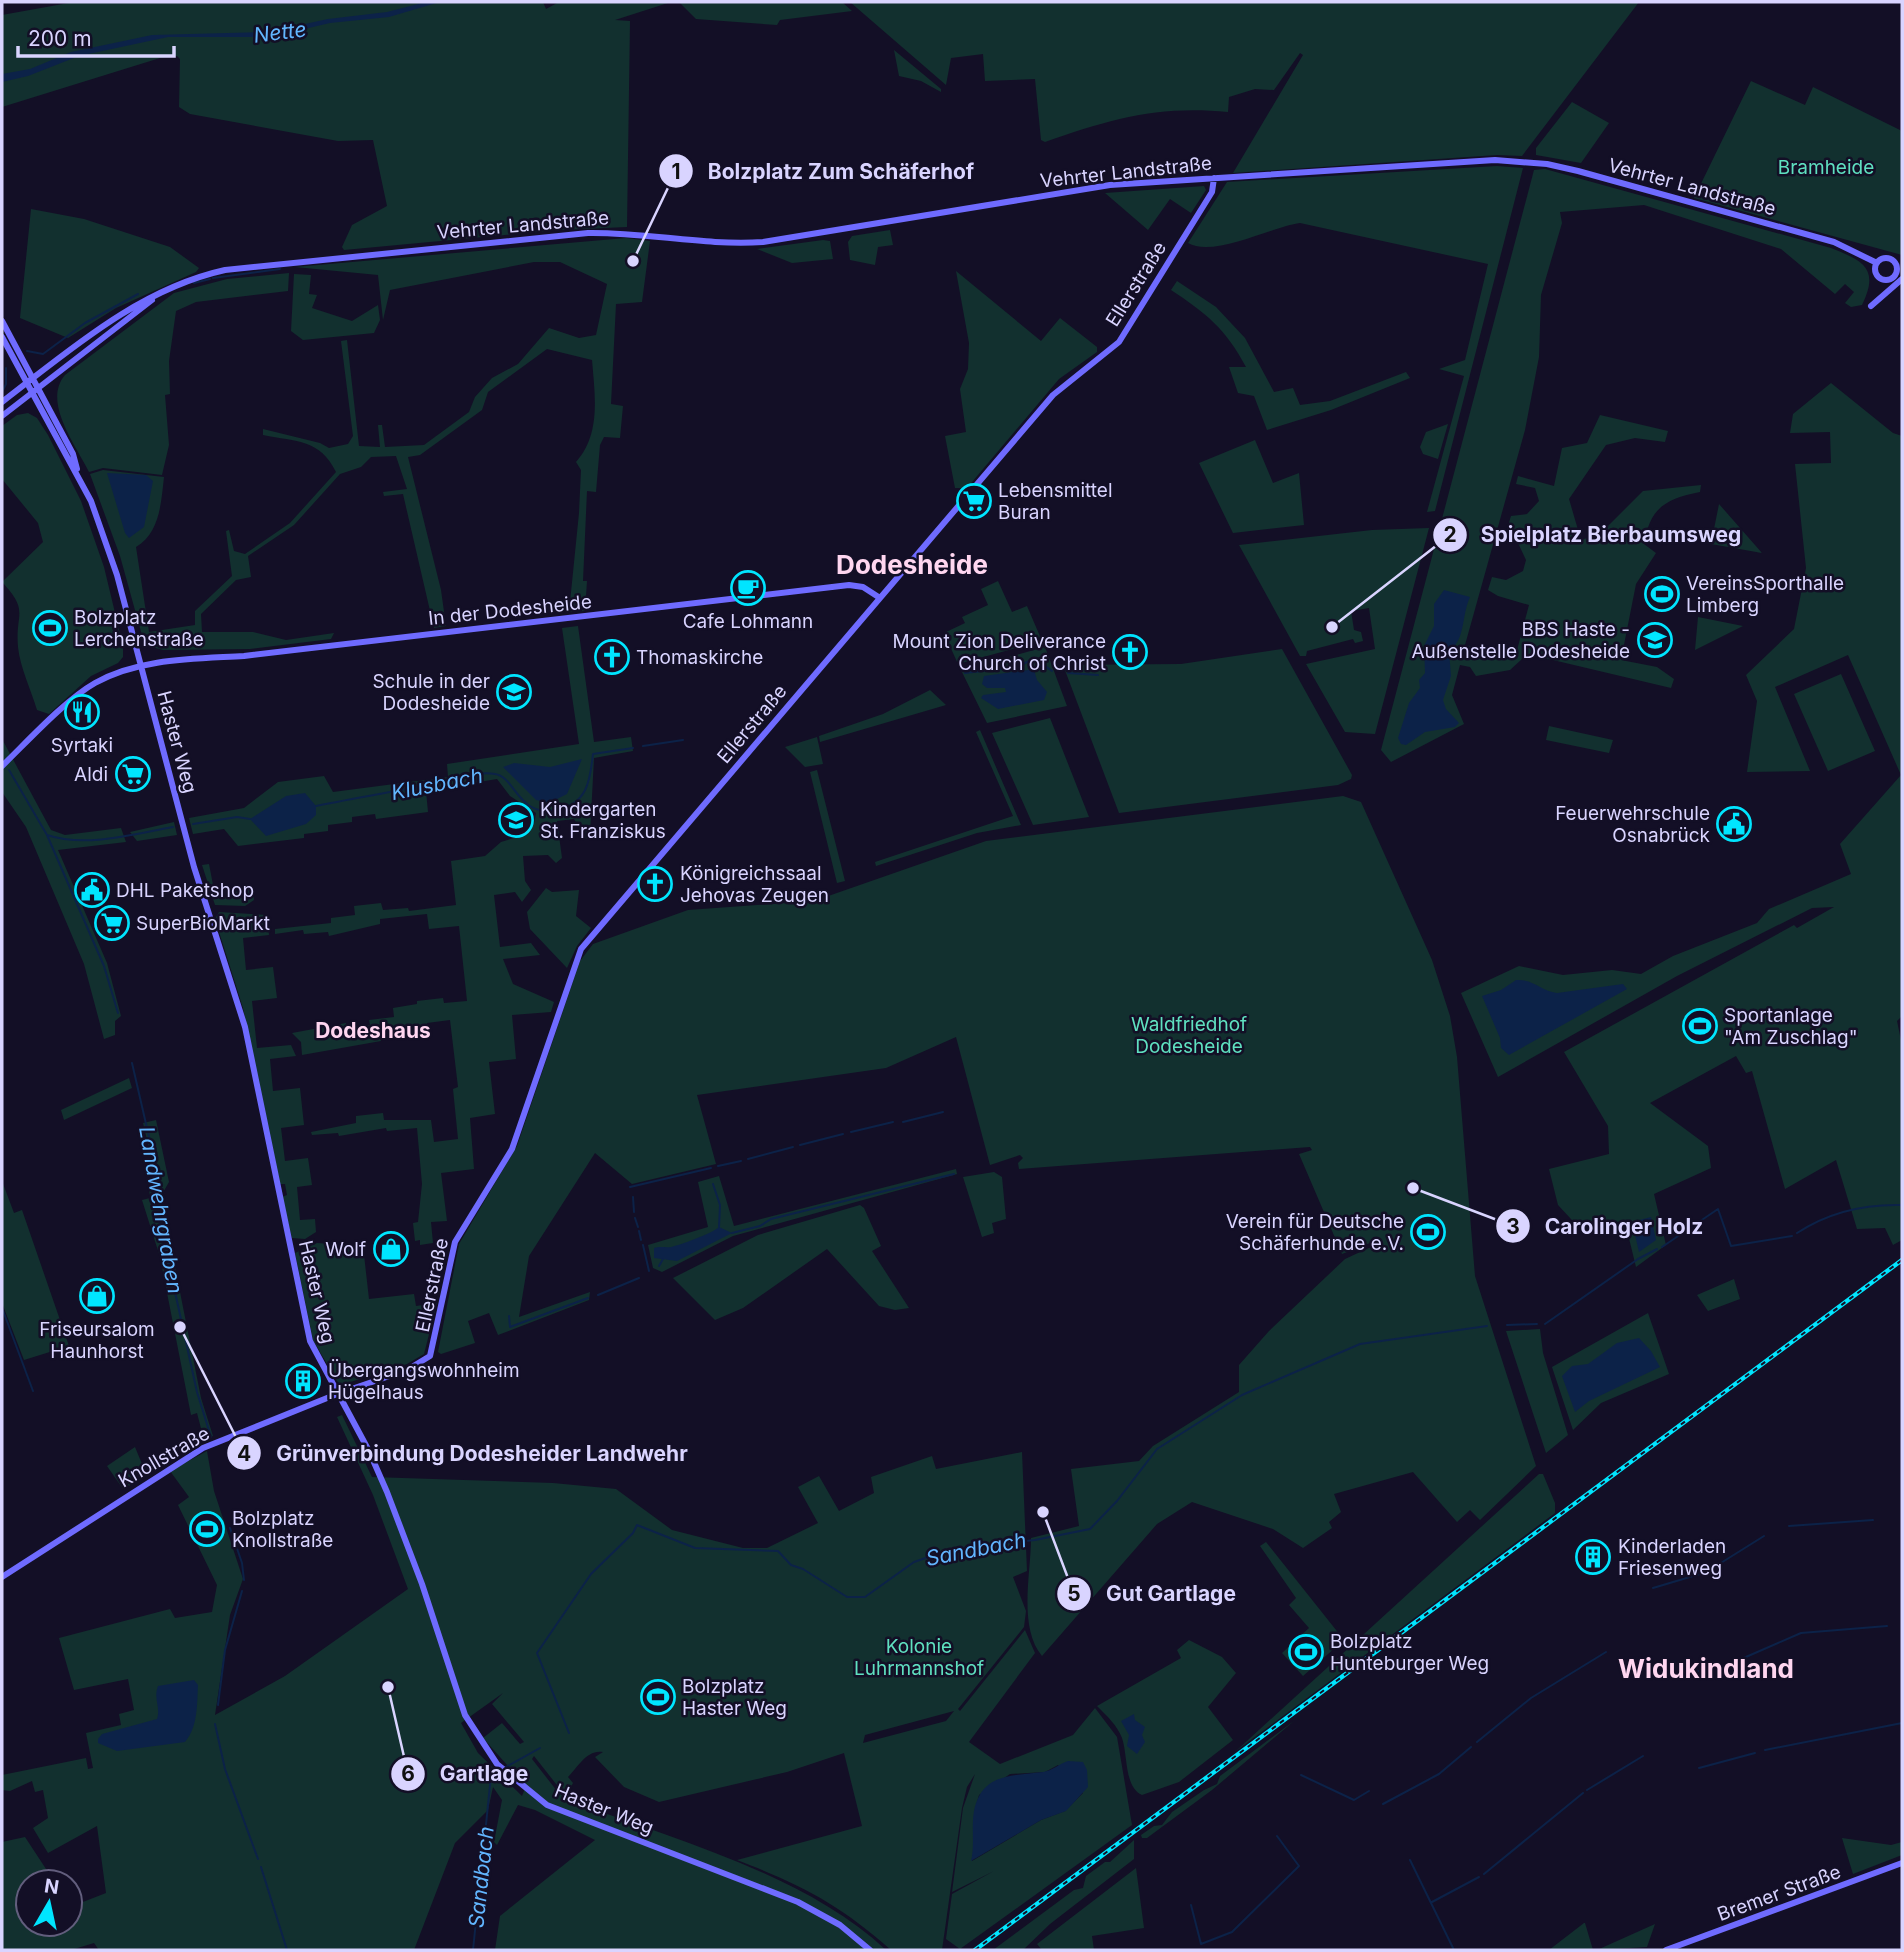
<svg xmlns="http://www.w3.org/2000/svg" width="1904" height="1952" viewBox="0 0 1904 1952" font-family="Inter,sans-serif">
	<rect width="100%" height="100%" fill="#130f26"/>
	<path fill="#12302f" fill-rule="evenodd" d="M74,2H543L546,9L559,2H671L615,20L630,21L627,227L559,230L344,250L342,247L352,225L387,206L373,140L338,141L190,114L179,107L180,59L177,56L160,58L2,107V15Z
		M679,2H842L852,11L780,20L777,25L696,19Z
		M850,2H1639L1522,156L1497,155L1233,173L1303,55L1300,53L1274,90L1255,89L1229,97L1228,112C1159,105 1110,119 1045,142L1041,140L1035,79L985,81L983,54L951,58L946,85Z
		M894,50L941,89V92L921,81L899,76Z
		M1751,81L1805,105L1813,87L1902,131V255L1694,198Z
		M1572,102L1609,123L1581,163L1536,155V148Z
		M1497,166L1523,168L1435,511L1427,512L1464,376L1439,369L1465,360L1488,264L1300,223C1271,227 1213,258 1188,243L1227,182Z
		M1545,169L1831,248C1863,261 1880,268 1862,305L1851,307L1845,303L1854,292L1845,284L1835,294L1781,249L1644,205L1560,212L1562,223L1541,295L1539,357L1525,430L1465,645L1516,654L1529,605L1498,596L1488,590L1492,577L1506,580L1523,571L1526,560L1518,543L1505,535L1511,516L1527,514L1539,501L1535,488L1516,484L1518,476L1554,486L1562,448L1587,443L1600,415L1668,431L1665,442L1635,438L1606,445L1569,499L1581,540L1600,534L1643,491L1701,485L1700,492C1666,499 1650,507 1644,544L1656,553L1636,584L1621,660L1657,667L1674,679L1671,688L1536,656L1522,659L1510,670L1476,676L1470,667L1460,665L1452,695L1464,724L1391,762L1381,750L1534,170Z
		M1204,186L1206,190L1191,213L1170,199L1148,230L1105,193Z
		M31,209L84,219L170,247L199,268L196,272L116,308L68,338L20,318Z
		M890,230L893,245L878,247L875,265L850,260L848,242L852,236Z
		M626,238L650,241L642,302L616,304L611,404L623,406L620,438L604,437L600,445L596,492L587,491L583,581H587L585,611L569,612L579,513L581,470L576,462C601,434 595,396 592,360L547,349L488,392L482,410L420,455L408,457L441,590L446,626L434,628L403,494L384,496L383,492L407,489L396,456L371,457L361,467L340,474L294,525L248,556L251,577L236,580L201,614L202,632H253L286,640L334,633L331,639L250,649L163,650L148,646L143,639L120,556L90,474L103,470L164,477C161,503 160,533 136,547L149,632L195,625V611L232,576L226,531L229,530L234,551L245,554L290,523L336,472C320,439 297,442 263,435V429L320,443L329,448L348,444L353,436L341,341L347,340L359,446L380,447L378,425H382L385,447L424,445L469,412L475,397L492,378L518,364L549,328L579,338L596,335L607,284L560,262H534L390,290L383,320L378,275L295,267Z
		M823,240L830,241L833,259L792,263L757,249Z
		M956,271L1041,341L1060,318L1097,347V352L1059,379L967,488H955L945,436L966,432L960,389L968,369L969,343Z
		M289,273L288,291L196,302L176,311L169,361L170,394L165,395L169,445L162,475L103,468L89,472C76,445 42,402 65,375L174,293L227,279Z
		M294,274L311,275L309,294L317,295L312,308L352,321L378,305L380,320L374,333L303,340L291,331Z
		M1177,281L1216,307L1245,338L1274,392L1293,388L1300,405L1330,401L1406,372L1410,378L1331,410L1267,430L1254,396L1238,393L1229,367H1246C1226,329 1206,313 1171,290Z
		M1831,383L1893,433L1902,436V1016L1897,1021L1902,1045V1240L1893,1245L1885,1228L1857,1229L1836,1160L1785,1189L1752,1071L1746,1073L1736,1056L1650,1103L1708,1146L1711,1168L1654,1194L1666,1245L1636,1267L1625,1222L1583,1232L1558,1205L1549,1169L1609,1154L1608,1126L1564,1052L1794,925L1797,928L1834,907L1812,908L1677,976L1498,1077L1461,993L1519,966L1563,975L1612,970L1641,974L1673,956L1757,923L1769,909L1851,874L1840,844L1901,775L1848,655L1775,687L1810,771L1747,772L1757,701L1746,675L1794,629L1806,568L1795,464L1831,463L1830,432L1790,433L1793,414Z
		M28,413L37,418L48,435L81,501L104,567L123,646V657L118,663L91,676L49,714L37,710C31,690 20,667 18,647C15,612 30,612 2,582L43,542L38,523L2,479V426L17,415Z
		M1448,424L1438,459L1423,454L1420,447L1426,432Z
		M1255,440L1273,483L1299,473L1304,525L1233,533L1199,463Z
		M1719,504L1762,553L1711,544Z
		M1429,528L1375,734L1345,732L1306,664L1375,649L1369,608L1351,611L1354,630L1361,632L1363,641L1355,643L1353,639L1307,651L1306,656H1300L1239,545L1372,530Z
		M998,581L1012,612L1027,606L1042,641L958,664L944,633L965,623L962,617L988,605L981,589Z
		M1698,617L1743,626L1695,650Z
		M578,626L594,742L631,737L633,751L594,758L590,835L586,839L574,819L557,821L562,858L556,863L548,855L523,856L525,881L531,890L522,902L515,892L494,895L500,947L531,943L540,955L503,959L513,984L554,1002L551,1012L512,1015L516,1059L489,1062L495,1114L470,1118L474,1169L441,1173L447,1221L431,1222L433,1243L420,1245V1240L415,1241L413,1223L418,1222L422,1184L417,1128L387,1131L386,1128L339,1136L338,1133L312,1135L311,1132L356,1123V1116L383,1113L384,1120H431L434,1142L458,1139L453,1089L458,1087L450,1020L427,1023L428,1031L401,1035L399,1029L380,1032L381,1041L302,1055L301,1042L292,1033L346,1023L347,1028L370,1025L369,1020L394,1017L393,1008L417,1004V1001L443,998L444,1003L467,1001L459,926L429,929L427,914L380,919V924L329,936L328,932L304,934L303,930L275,934V929L331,923V918L355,915L354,906L381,903L383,910L408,908L409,911L456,905L451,861L485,856L501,842L520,836L534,824L536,813L510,796L497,779L426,791L428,812L376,819L375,814L352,817V822L328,825V831L304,834V838L238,846L224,829L193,834L189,818L244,808L278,782L324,776L333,792L448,777L447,764L579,744L562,628Z
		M1045,647L1067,706L987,723L961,670Z
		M1282,649L1352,775L1351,779L1338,785L1119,813L1063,665L1181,664Z
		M1841,674L1875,751L1828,771L1794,694Z
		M930,690L946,705L820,742L819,736L883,714Z
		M1050,718L1089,817L1033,825L992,733Z
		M1549,726L1613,740L1609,753L1546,740Z
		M980,730L1021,825L977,833L876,866L875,862L1013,816L976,732Z
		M817,737L823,764L805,767L785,747Z
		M2,739L51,830L65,835L121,828L126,842L58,850L107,963L121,1016L115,1021V1035L104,1039L84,964L26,827L2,792Z
		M817,770L845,881L837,883L810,772Z
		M1343,796L1361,802L1432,960L1450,1016L1457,1057L1475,1276L1536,1466L1480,1520L1470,1510L1457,1522L1413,1472L1334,1494L1341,1512L1329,1522L1332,1528L1303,1548L1273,1529L1192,1502L1157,1524L1042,1656C1018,1627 1031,1574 1031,1538L1079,1526L1071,1469L1139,1461L1153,1446L1239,1392V1365L1269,1331L1345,1259L1371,1247L1370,1243L1342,1254L1299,1154L1312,1150L1310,1147L1019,1169L1018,1163L1023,1158L1020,1155L990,1165L956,1037L886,1068L697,1095L716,1164L632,1184L595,1153L529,1256L519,1317L590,1292L589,1300L498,1335L489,1313L468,1321L475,1343L441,1354L438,1352L459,1244L517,1146L580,961L593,944L688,910L814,901L986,841Z
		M174,822L177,835L137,841L130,832Z
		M209,864L215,895L253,889L254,900L245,906L215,905L202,865Z
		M546,888L552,892L579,890L576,916L591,928L577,946L567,968L530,929L527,912Z
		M219,912L267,915L269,935L243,938L246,970L273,967L277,998L252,1001L257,1048L291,1045L296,1056L270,1059L273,1091L300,1088L304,1125L281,1128L285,1161L308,1158L312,1185L297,1187L300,1220L315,1219L316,1232L305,1239L292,1238L282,1197L287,1195L285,1184H280L243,1008L215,919Z
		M129,1078L132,1088L64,1120L61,1110Z
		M156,1120L169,1182L161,1196L201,1398L213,1436L204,1440L197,1413L191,1415L160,1257L142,1200L150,1198L149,1189L158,1186L143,1123Z
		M956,1169L957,1174L733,1236L662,1272L653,1268L648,1245L708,1227L698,1182L719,1176L734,1226Z
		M994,1172L1002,1177L1006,1219L992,1223L994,1233L982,1237L963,1177Z
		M2,1181L14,1213L22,1210L69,1346L24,1360L2,1303Z
		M860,1205L864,1208L881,1246L872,1251L909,1308L895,1310L879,1306L827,1249L743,1308L715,1320L673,1278L758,1235Z
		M317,1243L363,1246L369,1299L414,1294L416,1306L437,1303L424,1354L407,1364L341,1385L337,1381L313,1340L295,1253Z
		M1734,1279L1740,1299L1708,1311L1697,1295Z
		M1648,1313L1669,1374L1601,1403L1573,1430L1552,1367Z
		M1540,1329L1543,1353L1568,1435L1546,1453L1506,1331Z
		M342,1415L372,1477L553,1483L616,1489L672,1530L743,1548H767L818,1523L798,1487L819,1476L839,1511L874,1493L871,1477L932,1456L936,1469L1022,1452L1027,1571L1013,1577L1026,1611L1024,1627L958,1709L960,1711L1025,1630L1035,1653L969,1742L1000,1764L1073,1735L1095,1708L1117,1737L1132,1825L960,1949L946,1939L952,1894L994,1871L952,1892L963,1808L975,1774L967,1787L962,1808L942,1950H891C839,1904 802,1885 737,1860L862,1826L844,1753L787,1772L659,1802L624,1787L595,1757L603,1752C587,1749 578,1767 568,1777L573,1783L568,1792L560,1789L534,1756L532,1759L557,1791L569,1800C674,1840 803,1873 886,1950H495L500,1916L595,1840L535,1810L518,1805L497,1845L494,1842L502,1800L493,1787L488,1810L455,1843L414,1950H99L94,1943L71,1950H2V1842L25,1837L48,1872L19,1890L28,1903V1924H70V1907L106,1893L97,1826L48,1853L33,1828L48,1818L43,1790L35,1792L32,1781L10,1791L2,1790V1775L86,1758L88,1769L93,1768L86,1733L121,1725L119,1714L134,1710L128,1679L74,1690L59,1638L170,1609L175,1618L212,1612L217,1585L178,1505L189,1497L170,1471L207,1451L214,1491L243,1579L230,1615L215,1715L285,1676L408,1589L373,1495L337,1417ZM503,1693L492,1704L524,1742L520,1744L502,1723L483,1738L526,1786L522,1796L478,1753L461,1723ZM954,1711L946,1721L863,1743L865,1735ZM1058,1765L1083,1793L1065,1811L1041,1820L972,1861L975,1845L974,1813L979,1795L1010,1774L1045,1772Z
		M135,1447L147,1476L123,1489L107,1466Z
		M1539,1474H1543L1555,1503V1513L1236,1751Z
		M1266,1542L1344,1640L1303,1676L1282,1653L1309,1628L1289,1605L1296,1598L1260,1546Z
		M1189,1640L1222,1657L1236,1673L1208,1707L1233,1740L1179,1782L1142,1795C1124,1787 1128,1755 1122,1738C1117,1725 1107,1716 1097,1706L1181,1658L1177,1650Z
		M1294,1721L1212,1790L1147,1838H1142L1141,1835L1154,1826L1162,1825L1172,1812L1204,1790L1217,1784L1220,1776Z
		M1842,1838L1891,1845L1902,1842V1855L1853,1874Z
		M1134,1840V1859L1050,1924L1023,1950H993L1074,1890L1083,1888L1086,1876L1105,1862H1110Z
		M1136,1868L1144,1928L1092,1936L1094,1950H1042L1037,1944Z
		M1585,1923L1593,1950H1549L1584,1923Z
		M1655,1924L1647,1947L1597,1950Z"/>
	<path fill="#0c2248" d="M426,2H440L389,17L330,23L270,37H168L79,56L28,76L2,82V74L30,69L71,52L152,35L268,32L328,19L387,12Z
		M107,473L146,475L153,481L144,527L129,538L125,533Z
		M1444,590L1470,597C1461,617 1466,639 1449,651L1451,676L1443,700L1446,709L1459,723L1455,727L1425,732L1406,745L1401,744L1398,738L1409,703L1420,688L1419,680L1425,673L1424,646L1434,626V604Z
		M1028,670H1034L1037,680L1047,692L1044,700L998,709L981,698L983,695L1006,692L1005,688H987L982,684L984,676Z
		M582,759L567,794L549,803L536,800L503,767L514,763L550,767Z
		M305,793L316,806V815L306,824L266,836L250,819L286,796Z
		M1516,980C1534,979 1541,991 1557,993L1623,984L1627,989L1509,1055L1501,1048L1500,1038L1482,996L1501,990Z
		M1651,1217L1656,1240L1639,1252L1632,1222Z
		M719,1227L732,1233L677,1261L654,1258V1248C661,1246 665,1248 671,1247C680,1245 713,1233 719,1227Z
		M1639,1338L1651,1351L1660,1367L1589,1401L1575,1412L1562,1376L1572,1366L1588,1364L1617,1343Z
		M194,1680L198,1685C197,1704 198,1727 185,1742L117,1751L98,1743V1739L102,1734L157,1719C161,1707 153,1699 158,1686Z
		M1134,1714L1135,1720L1145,1727L1142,1735L1145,1742L1137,1754L1127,1746L1129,1735L1121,1721Z
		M1068,1761L1083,1762L1087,1770L1088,1787L1066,1811L1041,1820L971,1861C975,1844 971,1828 974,1811C982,1773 1011,1776 1043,1772C1052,1771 1059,1764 1068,1761Z"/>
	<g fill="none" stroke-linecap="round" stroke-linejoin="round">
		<path stroke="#0c2248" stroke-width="2" d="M213,278L280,269
			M194,283L210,279
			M27,351L43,354L85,323L138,294
			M2,392L6,384V368
			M965,673L1017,667L1031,660H1037L1052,671
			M1068,673L1098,675
			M643,746L683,740
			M2,758L3,760
			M9,770L47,835C86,848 134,834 173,827
			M316,806C360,797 404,790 448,781C464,778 478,771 495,774C516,777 517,817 556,810C587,804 590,782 593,754L633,748
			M193,824L237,817L250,819
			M47,835L104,966L118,1013
			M132,1063L161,1189L157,1210L197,1392L211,1437
			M903,1122L943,1112
			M851,1132L893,1122
			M800,1145L843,1134
			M748,1159L793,1147
			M718,1166L741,1161
			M713,1184L720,1205L719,1227
			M630,1187L711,1168
			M633,1197L634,1212
			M635,1218L638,1227
			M639,1231L641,1240
			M732,1233L760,1226L771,1219L954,1174
			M1797,1233C1829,1212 1865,1204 1902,1205
			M643,1245L649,1271
			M1662,1247L1718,1209L1731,1246L1792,1236
			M659,1266L663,1259
			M598,1295L639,1278
			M2,1308L33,1391
			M509,1316L510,1327L588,1298
			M1545,1324L1638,1259L1657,1249
			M1507,1325L1537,1324
			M1789,1526L1873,1520
			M230,1528L242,1563L244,1580
			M1708,1571L1764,1536
			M1653,1588L1700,1574
			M1739,1660L1801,1633L1887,1626
			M1673,1677L1729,1664
			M218,1705L225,1650L242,1591
			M215,1724L225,1769L258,1859
			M569,1733L537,1653L591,1574L633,1533L637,1525L695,1548L778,1551L791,1565L803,1569L847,1597H865L914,1562L952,1549L1035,1540L1090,1529L1117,1501L1157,1449L1242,1395L1360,1344L1487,1326
			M1477,1742L1531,1698L1606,1652
			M1765,1750L1902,1723
			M504,1768L540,1748
			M1699,1768L1755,1753
			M1301,1775L1354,1800L1369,1791
			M1587,1790L1643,1756
			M1383,1804L1439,1774L1471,1747
			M1410,1860L1454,1950
			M261,1867L287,1950
			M1484,1874L1583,1793
			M1432,1902L1479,1877
			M1191,1905L1201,1944L1232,1932L1299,1866L1277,1836
			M473,1950L491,1776L499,1770"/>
		<path stroke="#6f6bff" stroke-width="6" d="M1875 269a11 11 0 1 1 22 0a11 11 0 1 1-22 0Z
			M1871,306L1902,279
			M2,321L73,454L77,469
			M2,337L91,501L117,575L194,867L245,1027L310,1341L369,1451L387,1492L422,1584L465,1715L497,1764L547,1805L798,1902L840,1925L870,1950
			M2,402C70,350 139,289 225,270L588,233C647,232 704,246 763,242L1110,185L1495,160L1547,164L1578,171L1834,242L1877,263
			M2,416L152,300
			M2,766C27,742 65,700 95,683C140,658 194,659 244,656L849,585L863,587L880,598
			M2,1577L203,1448L337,1394L407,1370L430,1356L455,1242L512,1149L581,949L1053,395L1119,342L1212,192L1214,178
			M1666,1950L1902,1863"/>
		<g stroke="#00e5ff" stroke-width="4.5">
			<path id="rail" d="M975,1950L1902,1260"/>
		</g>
		<use href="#rail" stroke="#130f26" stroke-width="2" stroke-dasharray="5" stroke-linecap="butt"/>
	</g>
	<defs>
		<g id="supermarket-ring" transform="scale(1.75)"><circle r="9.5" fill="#130f26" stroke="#00e5ff" stroke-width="1.5"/><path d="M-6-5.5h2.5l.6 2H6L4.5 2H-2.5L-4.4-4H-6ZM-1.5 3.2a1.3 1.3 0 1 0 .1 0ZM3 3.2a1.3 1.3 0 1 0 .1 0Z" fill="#00e5ff"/></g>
		<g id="cafe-ring" transform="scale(1.75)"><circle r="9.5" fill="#130f26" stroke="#00e5ff" stroke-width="1.5"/><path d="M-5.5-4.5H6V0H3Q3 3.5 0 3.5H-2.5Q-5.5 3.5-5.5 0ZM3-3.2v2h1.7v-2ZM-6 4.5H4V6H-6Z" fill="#00e5ff"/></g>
		<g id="stadium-ring" transform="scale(1.75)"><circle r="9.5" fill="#130f26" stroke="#00e5ff" stroke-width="1.5"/><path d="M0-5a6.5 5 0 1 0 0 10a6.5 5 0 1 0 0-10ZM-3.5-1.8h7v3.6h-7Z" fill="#00e5ff"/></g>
		<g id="school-ring" transform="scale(1.75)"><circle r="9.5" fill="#130f26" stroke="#00e5ff" stroke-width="1.5"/><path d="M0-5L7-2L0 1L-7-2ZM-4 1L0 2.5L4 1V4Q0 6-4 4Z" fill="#00e5ff"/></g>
		<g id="church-ring" transform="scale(1.75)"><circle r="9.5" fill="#130f26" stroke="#00e5ff" stroke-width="1.5"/><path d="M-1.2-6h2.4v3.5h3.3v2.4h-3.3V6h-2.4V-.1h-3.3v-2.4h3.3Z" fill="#00e5ff"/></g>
		<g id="restaurant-ring" transform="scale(1.75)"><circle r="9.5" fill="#130f26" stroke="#00e5ff" stroke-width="1.5"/><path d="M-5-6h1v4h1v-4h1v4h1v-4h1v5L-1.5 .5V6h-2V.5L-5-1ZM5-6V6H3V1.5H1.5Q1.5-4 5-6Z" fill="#00e5ff"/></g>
		<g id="civic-ring" transform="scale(1.75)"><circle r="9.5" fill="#130f26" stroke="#00e5ff" stroke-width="1.5"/><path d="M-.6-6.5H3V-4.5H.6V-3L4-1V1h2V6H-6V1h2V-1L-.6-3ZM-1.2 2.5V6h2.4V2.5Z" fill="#00e5ff"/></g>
		<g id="shop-ring" transform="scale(1.75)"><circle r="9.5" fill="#130f26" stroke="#00e5ff" stroke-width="1.5"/><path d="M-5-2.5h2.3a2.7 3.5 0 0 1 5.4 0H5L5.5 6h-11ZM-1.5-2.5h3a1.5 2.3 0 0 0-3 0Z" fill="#00e5ff"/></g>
		<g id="building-ring" transform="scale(1.75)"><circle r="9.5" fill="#130f26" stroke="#00e5ff" stroke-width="1.5"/><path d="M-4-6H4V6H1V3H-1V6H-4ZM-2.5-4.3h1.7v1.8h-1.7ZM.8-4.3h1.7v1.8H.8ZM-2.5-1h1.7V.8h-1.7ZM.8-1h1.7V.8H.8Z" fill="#00e5ff"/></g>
	</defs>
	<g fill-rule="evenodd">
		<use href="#supermarket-ring" x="974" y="501"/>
		<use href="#cafe-ring" x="748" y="588"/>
		<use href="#stadium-ring" x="1662" y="594"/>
		<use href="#stadium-ring" x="50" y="628"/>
		<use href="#school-ring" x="1655" y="640"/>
		<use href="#church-ring" x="1130" y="652"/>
		<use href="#church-ring" x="612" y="657"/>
		<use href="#school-ring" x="514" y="692"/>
		<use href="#restaurant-ring" x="82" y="712"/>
		<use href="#supermarket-ring" x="133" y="774"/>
		<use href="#school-ring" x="516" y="820"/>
		<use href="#civic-ring" x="1734" y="824"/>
		<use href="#church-ring" x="655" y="884"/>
		<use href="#civic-ring" x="92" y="890"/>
		<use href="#supermarket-ring" x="112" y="923"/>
		<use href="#stadium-ring" x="1700" y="1026"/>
		<use href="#stadium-ring" x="1428" y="1232"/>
		<use href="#shop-ring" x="391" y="1249"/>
		<use href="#shop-ring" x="97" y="1296"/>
		<use href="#building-ring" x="303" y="1381"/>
		<use href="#stadium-ring" x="207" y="1529"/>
		<use href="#building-ring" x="1593" y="1557"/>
		<use href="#stadium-ring" x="1306" y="1652"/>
		<use href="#stadium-ring" x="658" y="1697"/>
	</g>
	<g text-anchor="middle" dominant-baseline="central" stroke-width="5" stroke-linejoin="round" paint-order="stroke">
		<g font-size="19" fill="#5fe0c0" stroke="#130f26">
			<text x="1826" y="167">Bramheide</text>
			<text x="1189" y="1024">Waldfriedhof<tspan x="1189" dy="22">Dodesheide</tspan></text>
			<text x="919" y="1646">Kolonie<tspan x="919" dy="22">Luhrmannshof</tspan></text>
		</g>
		<g font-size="19" fill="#d9d4ff" stroke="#130f26">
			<text transform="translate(1126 172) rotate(-6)">Vehrter Landstraße</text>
			<text transform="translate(1692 187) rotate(15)">Vehrter Landstraße</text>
			<text transform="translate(523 225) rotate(-5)">Vehrter Landstraße</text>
			<text transform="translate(1136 284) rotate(-58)">Ellerstraße</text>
			<text transform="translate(510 610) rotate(-6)">In der Dodesheide</text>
			<text transform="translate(752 724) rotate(-50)">Ellerstraße</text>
			<text transform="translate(177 742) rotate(75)">Haster Weg</text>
			<text transform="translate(432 1285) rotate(-78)">Ellerstraße</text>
			<text transform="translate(317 1292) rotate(77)">Haster Weg</text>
			<text transform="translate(164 1457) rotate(-30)">Knollstraße</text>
			<text transform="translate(604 1809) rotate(22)">Haster Weg</text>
			<text transform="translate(1779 1893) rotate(-20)">Bremer Straße</text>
		</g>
		<g font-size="19" fill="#d9d4ff" stroke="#130f26" text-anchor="start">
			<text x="998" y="490">Lebensmittel<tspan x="998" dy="22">Buran</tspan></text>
			<text x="1686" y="583">VereinsSporthalle<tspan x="1686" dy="22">Limberg</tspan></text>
			<text x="74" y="617">Bolzplatz<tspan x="74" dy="22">Lerchenstraße</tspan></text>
			<text x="748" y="621" text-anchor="middle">Cafe Lohmann</text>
			<text x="1630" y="629" text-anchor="end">BBS Haste -<tspan x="1630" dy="22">Außenstelle Dodesheide</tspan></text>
			<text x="1106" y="641" text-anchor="end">Mount Zion Deliverance<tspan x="1106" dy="22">Church of Christ</tspan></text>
			<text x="636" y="657">Thomaskirche</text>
			<text x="490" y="681" text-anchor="end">Schule in der<tspan x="490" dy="22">Dodesheide</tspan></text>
			<text x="82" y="745" text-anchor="middle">Syrtaki</text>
			<text x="108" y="774" text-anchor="end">Aldi</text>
			<text x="540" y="809">Kindergarten<tspan x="540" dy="22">St. Franziskus</tspan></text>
			<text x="1710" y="813" text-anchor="end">Feuerwehrschule<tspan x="1710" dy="22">Osnabrück</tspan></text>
			<text x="680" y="873">Königreichssaal<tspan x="680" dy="22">Jehovas Zeugen</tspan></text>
			<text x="116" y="890">DHL Paketshop</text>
			<text x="136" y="923">SuperBioMarkt</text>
			<text x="1724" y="1015">Sportanlage<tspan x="1724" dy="22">"Am Zuschlag"</tspan></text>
			<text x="1404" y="1221" text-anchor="end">Verein für Deutsche<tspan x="1404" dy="22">Schäferhunde e.V.</tspan></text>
			<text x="366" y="1249" text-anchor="end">Wolf</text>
			<text x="97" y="1329" text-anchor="middle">Friseursalom<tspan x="97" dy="22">Haunhorst</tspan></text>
			<text x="328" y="1370">Übergangswohnheim<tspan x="328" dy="22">Hügelhaus</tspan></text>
			<text x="232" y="1518">Bolzplatz<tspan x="232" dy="22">Knollstraße</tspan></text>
			<text x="1618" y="1546">Kinderladen<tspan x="1618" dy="22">Friesenweg</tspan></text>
			<text x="1330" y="1641">Bolzplatz<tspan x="1330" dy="22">Hunteburger Weg</tspan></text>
			<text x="682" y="1686">Bolzplatz<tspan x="682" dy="22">Haster Weg</tspan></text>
		</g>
		<g font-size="21" font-style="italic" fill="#62b6ff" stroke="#130f26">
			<text transform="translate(280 32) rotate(-7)">Nette</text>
			<text transform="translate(437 784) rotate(-11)">Klusbach</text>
			<text transform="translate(161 1210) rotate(80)">Landwehrgraben</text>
			<text transform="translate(976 1549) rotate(-11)">Sandbach</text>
			<text transform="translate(481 1877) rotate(-84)">Sandbach</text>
		</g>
		<g font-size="21" font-weight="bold" fill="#ffd6f0" stroke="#130f26">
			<text x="373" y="1030">Dodeshaus</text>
		</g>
		<g font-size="26" font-weight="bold" fill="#ffd6f0" stroke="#130f26">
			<text x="912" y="564">Dodesheide</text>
			<text x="1706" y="1668">Widukindland</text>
		</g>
	</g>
	<path fill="none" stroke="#d9d4ff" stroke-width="2.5" d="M633 261L676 171M1332 627L1450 535M1413 1188L1513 1226M180 1327L244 1453M1043 1512L1074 1594M388 1687L408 1774"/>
	<g fill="#d9d4ff" stroke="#130f26" stroke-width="2.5">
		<circle cx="633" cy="261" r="7"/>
		<circle cx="1332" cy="627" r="7"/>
		<circle cx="1413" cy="1188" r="7"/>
		<circle cx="180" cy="1327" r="7"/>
		<circle cx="1043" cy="1512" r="7"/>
		<circle cx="388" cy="1687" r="7"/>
		<circle cx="676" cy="171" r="18"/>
		<circle cx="1450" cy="535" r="18"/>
		<circle cx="1513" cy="1226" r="18"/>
		<circle cx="244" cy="1453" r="18"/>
		<circle cx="1074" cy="1594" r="18"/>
		<circle cx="408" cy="1774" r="18"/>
	</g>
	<g font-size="21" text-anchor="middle" font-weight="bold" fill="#111">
		<text x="676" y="179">1</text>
		<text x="1450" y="542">2</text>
		<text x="1513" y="1234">3</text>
		<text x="244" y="1461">4</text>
		<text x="1074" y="1601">5</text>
		<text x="408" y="1781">6</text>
	</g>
	<g font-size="21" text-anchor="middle" font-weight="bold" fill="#d9d4ff" stroke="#130f26" stroke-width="5" stroke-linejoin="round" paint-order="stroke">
		<text x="841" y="179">Bolzplatz Zum Schäferhof</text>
		<text x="1611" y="542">Spielplatz Bierbaumsweg</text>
		<text x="1624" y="1234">Carolinger Holz</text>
		<text x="482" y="1461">Grünverbindung Dodesheider Landwehr</text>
		<text x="1171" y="1601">Gut Gartlage</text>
		<text x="484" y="1781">Gartlage</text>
	</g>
	<rect width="1904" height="1952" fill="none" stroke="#d9d4ff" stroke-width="7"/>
	<g transform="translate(49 1903) rotate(9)"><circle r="33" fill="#130f26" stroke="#625e7d" stroke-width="2"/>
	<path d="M0-5L12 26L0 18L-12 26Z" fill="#00e5ff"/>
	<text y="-10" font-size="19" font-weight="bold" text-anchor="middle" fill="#d9d4ff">N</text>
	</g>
	<path d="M18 46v10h156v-10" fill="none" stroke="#d9d4ff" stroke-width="3.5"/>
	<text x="28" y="46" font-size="21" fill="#d9d4ff" stroke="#130f26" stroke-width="5" paint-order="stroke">200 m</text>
</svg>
